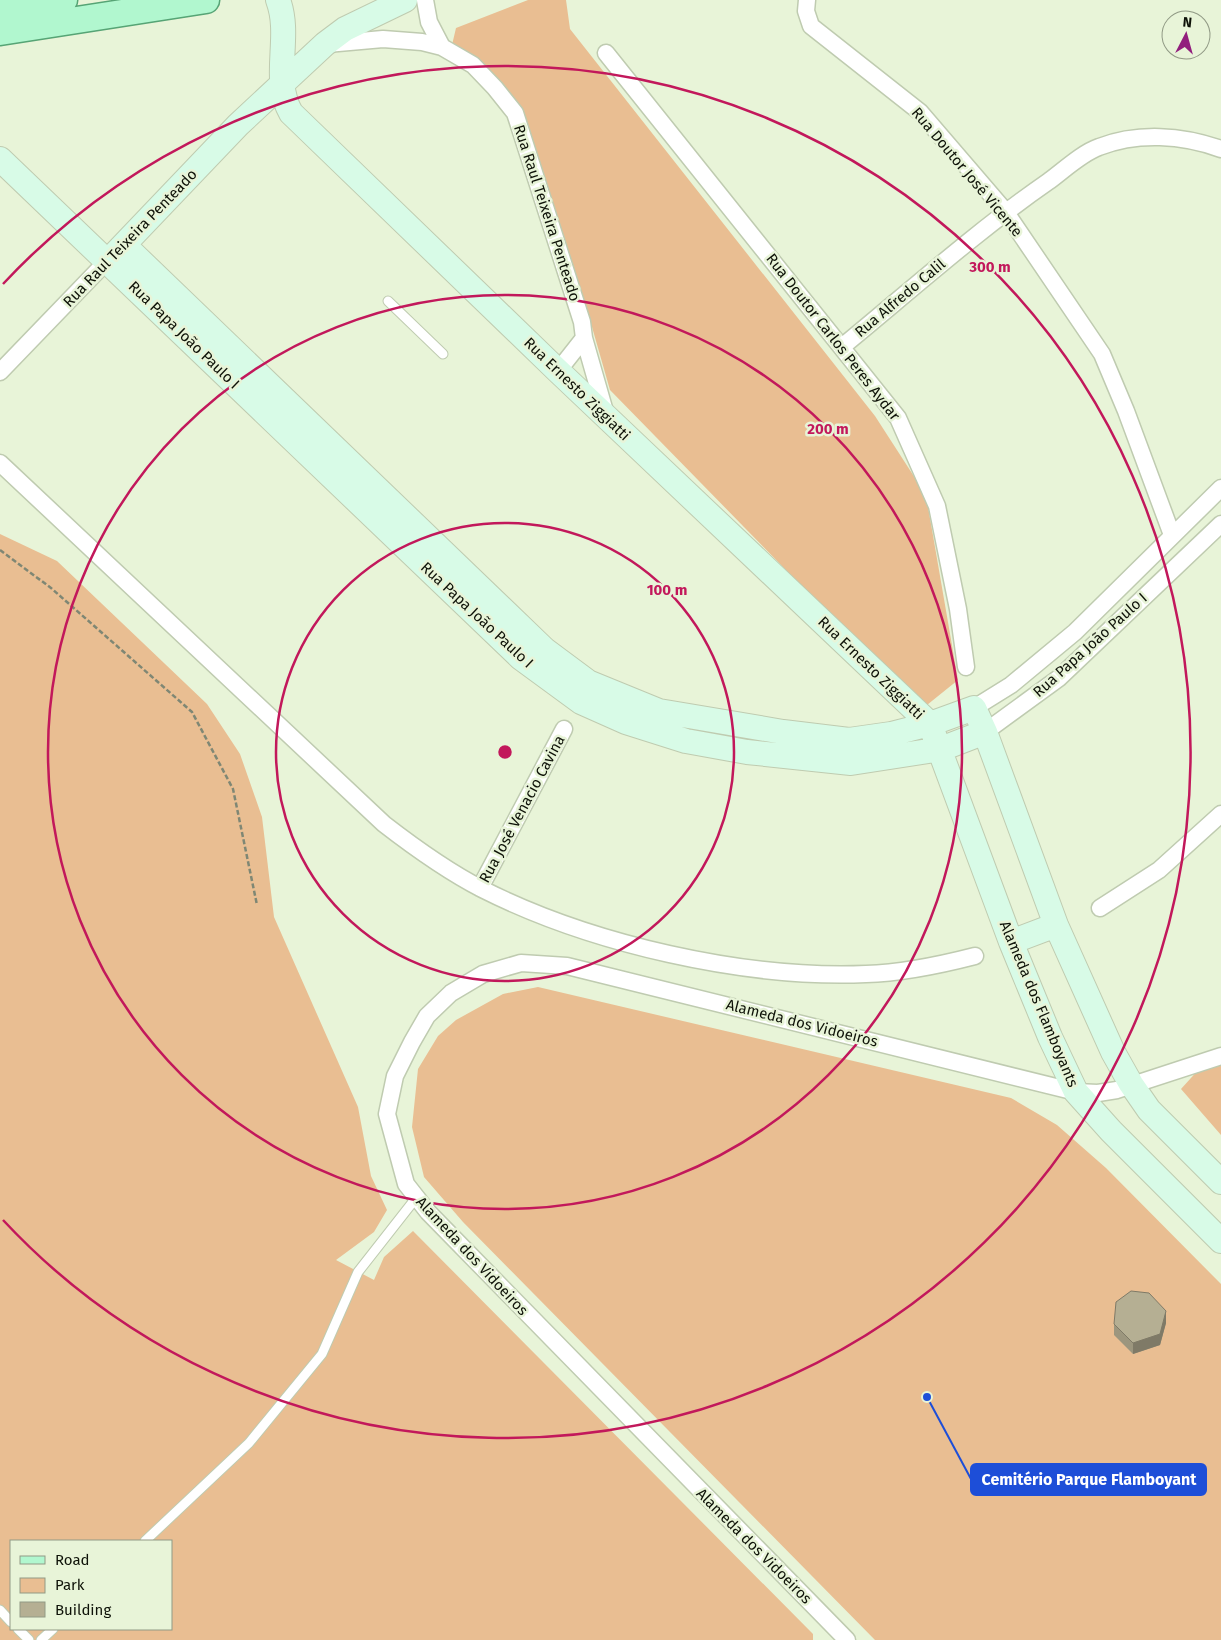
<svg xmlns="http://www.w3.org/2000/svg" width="1221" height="1640" viewBox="0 0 1221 1640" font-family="'Fira Sans',sans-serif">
	<rect width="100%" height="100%" fill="#e8f4d8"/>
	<path fill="#e9be92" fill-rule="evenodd" d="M528,0H566L570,29L875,416L926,495L958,680L922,709L610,390L592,327L520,113L452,45L456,28Z
		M0,534L57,561L207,704L240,754L262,817L274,917L358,1107L371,1176L387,1210L374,1232L336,1260L374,1280L384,1257L413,1231L813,1634V1640H0ZM11,1541H171V1629H11Z
		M538,987L1011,1098L1057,1125L1106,1168L1221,1284V1640H875L463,1222L424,1177L412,1127L418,1069L438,1036L456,1020L503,994Z
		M1221,1065V1135L1181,1089L1200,1068Z"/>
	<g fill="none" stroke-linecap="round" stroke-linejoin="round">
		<g stroke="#bfcbb0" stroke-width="11">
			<path id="lane" d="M388,301L443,354
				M145,1541L249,1443L322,1354L358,1272L416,1198
				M0,1610L11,1622
				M18,1629L29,1640
				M41,1640L53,1629"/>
		</g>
		<g stroke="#bfcbb0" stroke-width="19">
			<path id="street" d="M425,0L429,22L442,47
				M807,0L806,11L811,26L920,112L1005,211L1102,354L1126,411L1172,535
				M327,44L383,39L422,42L442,47L473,65L495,88L515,113L582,322L584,338L606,415
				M606,53L898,418L937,506L958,609L966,667
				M843,346C911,290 977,231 1049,181C1064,170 1082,153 1099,147C1138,132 1182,135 1221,149
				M558,371L584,338
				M0,372L107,261
				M0,463L384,824C415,848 447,871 482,889C591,944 744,979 866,974C903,973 940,965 975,956
				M974,708L1011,685L1075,632L1221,488
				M985,732L1059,678L1221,524
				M480,888L564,729
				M1100,908L1159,870L1221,814
				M847,1640L428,1212L406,1184L387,1114L395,1076L412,1042L427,1016L451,993L483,974L521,963L567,966L1076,1092L1098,1093L1117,1090L1221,1056"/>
		</g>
		<g stroke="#bfcbb0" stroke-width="26">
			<path id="secondary" d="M278,0C292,37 271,78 291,113L558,371L930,724L1011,942L1050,1037L1076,1092L1111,1131L1221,1241
				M0,159L521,658L581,702L626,722L686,741L747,752L851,763L941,749L985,732
				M124,245L545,650L588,682L659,711L783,732L849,740L891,734L930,724L974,708L985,732L1056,925L1113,1052L1131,1084L1149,1110L1221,1182
				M112,257L238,125L325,44L345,29L405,0
				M1011,942L1056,925"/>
		</g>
		<g stroke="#56a475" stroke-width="29">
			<path id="primary" d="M0,11L64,0
				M0,32L206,0"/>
		</g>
		<path stroke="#7f8774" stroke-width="2.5" stroke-dasharray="5 2.5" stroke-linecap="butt" d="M0,550L51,588L192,712L233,789L257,905"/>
		<use href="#lane" stroke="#fff" stroke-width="9"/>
		<use href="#street" stroke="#fff" stroke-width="16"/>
		<use href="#secondary" stroke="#d8fbe7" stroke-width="24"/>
		<use href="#primary" stroke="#b1f7cf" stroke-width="26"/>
	</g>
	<path fill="#9c967e" d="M1166,1323L1160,1345L1133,1354L1114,1335V1324Z"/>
	<path fill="#7f7a67" d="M1166,1311V1323L1160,1345L1133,1354V1343Z"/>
	<path fill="#b5af93" stroke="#7f7a67" d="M1131,1291L1149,1293L1166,1311L1160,1334L1133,1343L1114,1324L1116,1302Z"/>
	<g fill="none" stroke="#c2185b" stroke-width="2.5">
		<circle cx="505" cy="752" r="229"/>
		<circle cx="505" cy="752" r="457"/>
		<path d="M3 284A686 686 0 1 1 3 1220"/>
	</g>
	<g text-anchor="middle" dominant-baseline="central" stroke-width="5" stroke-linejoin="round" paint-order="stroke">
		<g font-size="15" fill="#0e1208" stroke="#e8f4d8">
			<text transform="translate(967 172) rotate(50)">Rua Doutor José Vicente</text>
			<text transform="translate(547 213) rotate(72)">Rua Raul Teixeira Penteado</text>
			<text transform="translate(130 238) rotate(-46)">Rua Raul Teixeira Penteado</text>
			<text transform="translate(900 298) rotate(-40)">Rua Alfredo Calil</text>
			<text transform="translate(184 335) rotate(44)">Rua Papa João Paulo I</text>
			<text transform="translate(833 337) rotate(52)">Rua Doutor Carlos Peres Aydar</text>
			<text transform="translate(577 389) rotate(44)">Rua Ernesto Ziggiatti</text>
			<text transform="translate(477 615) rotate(43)">Rua Papa João Paulo I</text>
			<text transform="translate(1090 645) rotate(-42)">Rua Papa João Paulo I</text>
			<text transform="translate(871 668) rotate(44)">Rua Ernesto Ziggiatti</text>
			<text transform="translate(522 809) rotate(-62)">Rua José Venacio Cavina</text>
			<text transform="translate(1039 1004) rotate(67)">Alameda dos Flamboyants</text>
			<text transform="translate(802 1023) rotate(14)">Alameda dos Vidoeiros</text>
			<text transform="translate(472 1256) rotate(47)">Alameda dos Vidoeiros</text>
			<text transform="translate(754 1546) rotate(45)">Alameda dos Vidoeiros</text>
		</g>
	</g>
	<circle cx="505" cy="752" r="8" fill="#c2185b" stroke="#e8f4d8" stroke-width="2.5"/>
	<g font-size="15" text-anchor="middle" font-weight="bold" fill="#c2185b" stroke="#e8f4d8" stroke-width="5" stroke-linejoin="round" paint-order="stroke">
		<text x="990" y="272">300 m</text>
		<text x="828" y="434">200 m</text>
		<text x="667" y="595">100 m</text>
	</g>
	<path fill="none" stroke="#1d4ed8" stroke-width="2" d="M927 1397L971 1479"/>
	<circle fill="#1d4ed8" stroke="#e8f4d8" stroke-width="2" cx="927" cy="1397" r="5"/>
	<rect fill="#1d4ed8" stroke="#1d4ed8" stroke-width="2" x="971" y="1464" width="235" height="31" rx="5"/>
	<g font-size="16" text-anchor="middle" font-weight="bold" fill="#fff">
		<text x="1089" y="1485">Cemitério Parque Flamboyant</text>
	</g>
	<rect x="10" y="1540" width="162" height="90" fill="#e8f4d8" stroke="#919a85"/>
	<rect x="20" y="1556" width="25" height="8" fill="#b1f7cf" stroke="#919a85"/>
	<text x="55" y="1565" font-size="15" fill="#0e1208">Road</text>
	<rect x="20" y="1578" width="25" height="15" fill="#e9be92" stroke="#919a85"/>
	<text x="55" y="1590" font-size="15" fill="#0e1208">Park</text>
	<rect x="20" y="1602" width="25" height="15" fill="#b5af93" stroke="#919a85"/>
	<text x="55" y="1615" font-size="15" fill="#0e1208">Building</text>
	<g transform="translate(1186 35) rotate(6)"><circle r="24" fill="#e8f4d8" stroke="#919a85"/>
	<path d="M0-4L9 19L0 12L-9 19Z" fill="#921e7d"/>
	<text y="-8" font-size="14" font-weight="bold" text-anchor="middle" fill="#0e1208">N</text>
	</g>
</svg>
